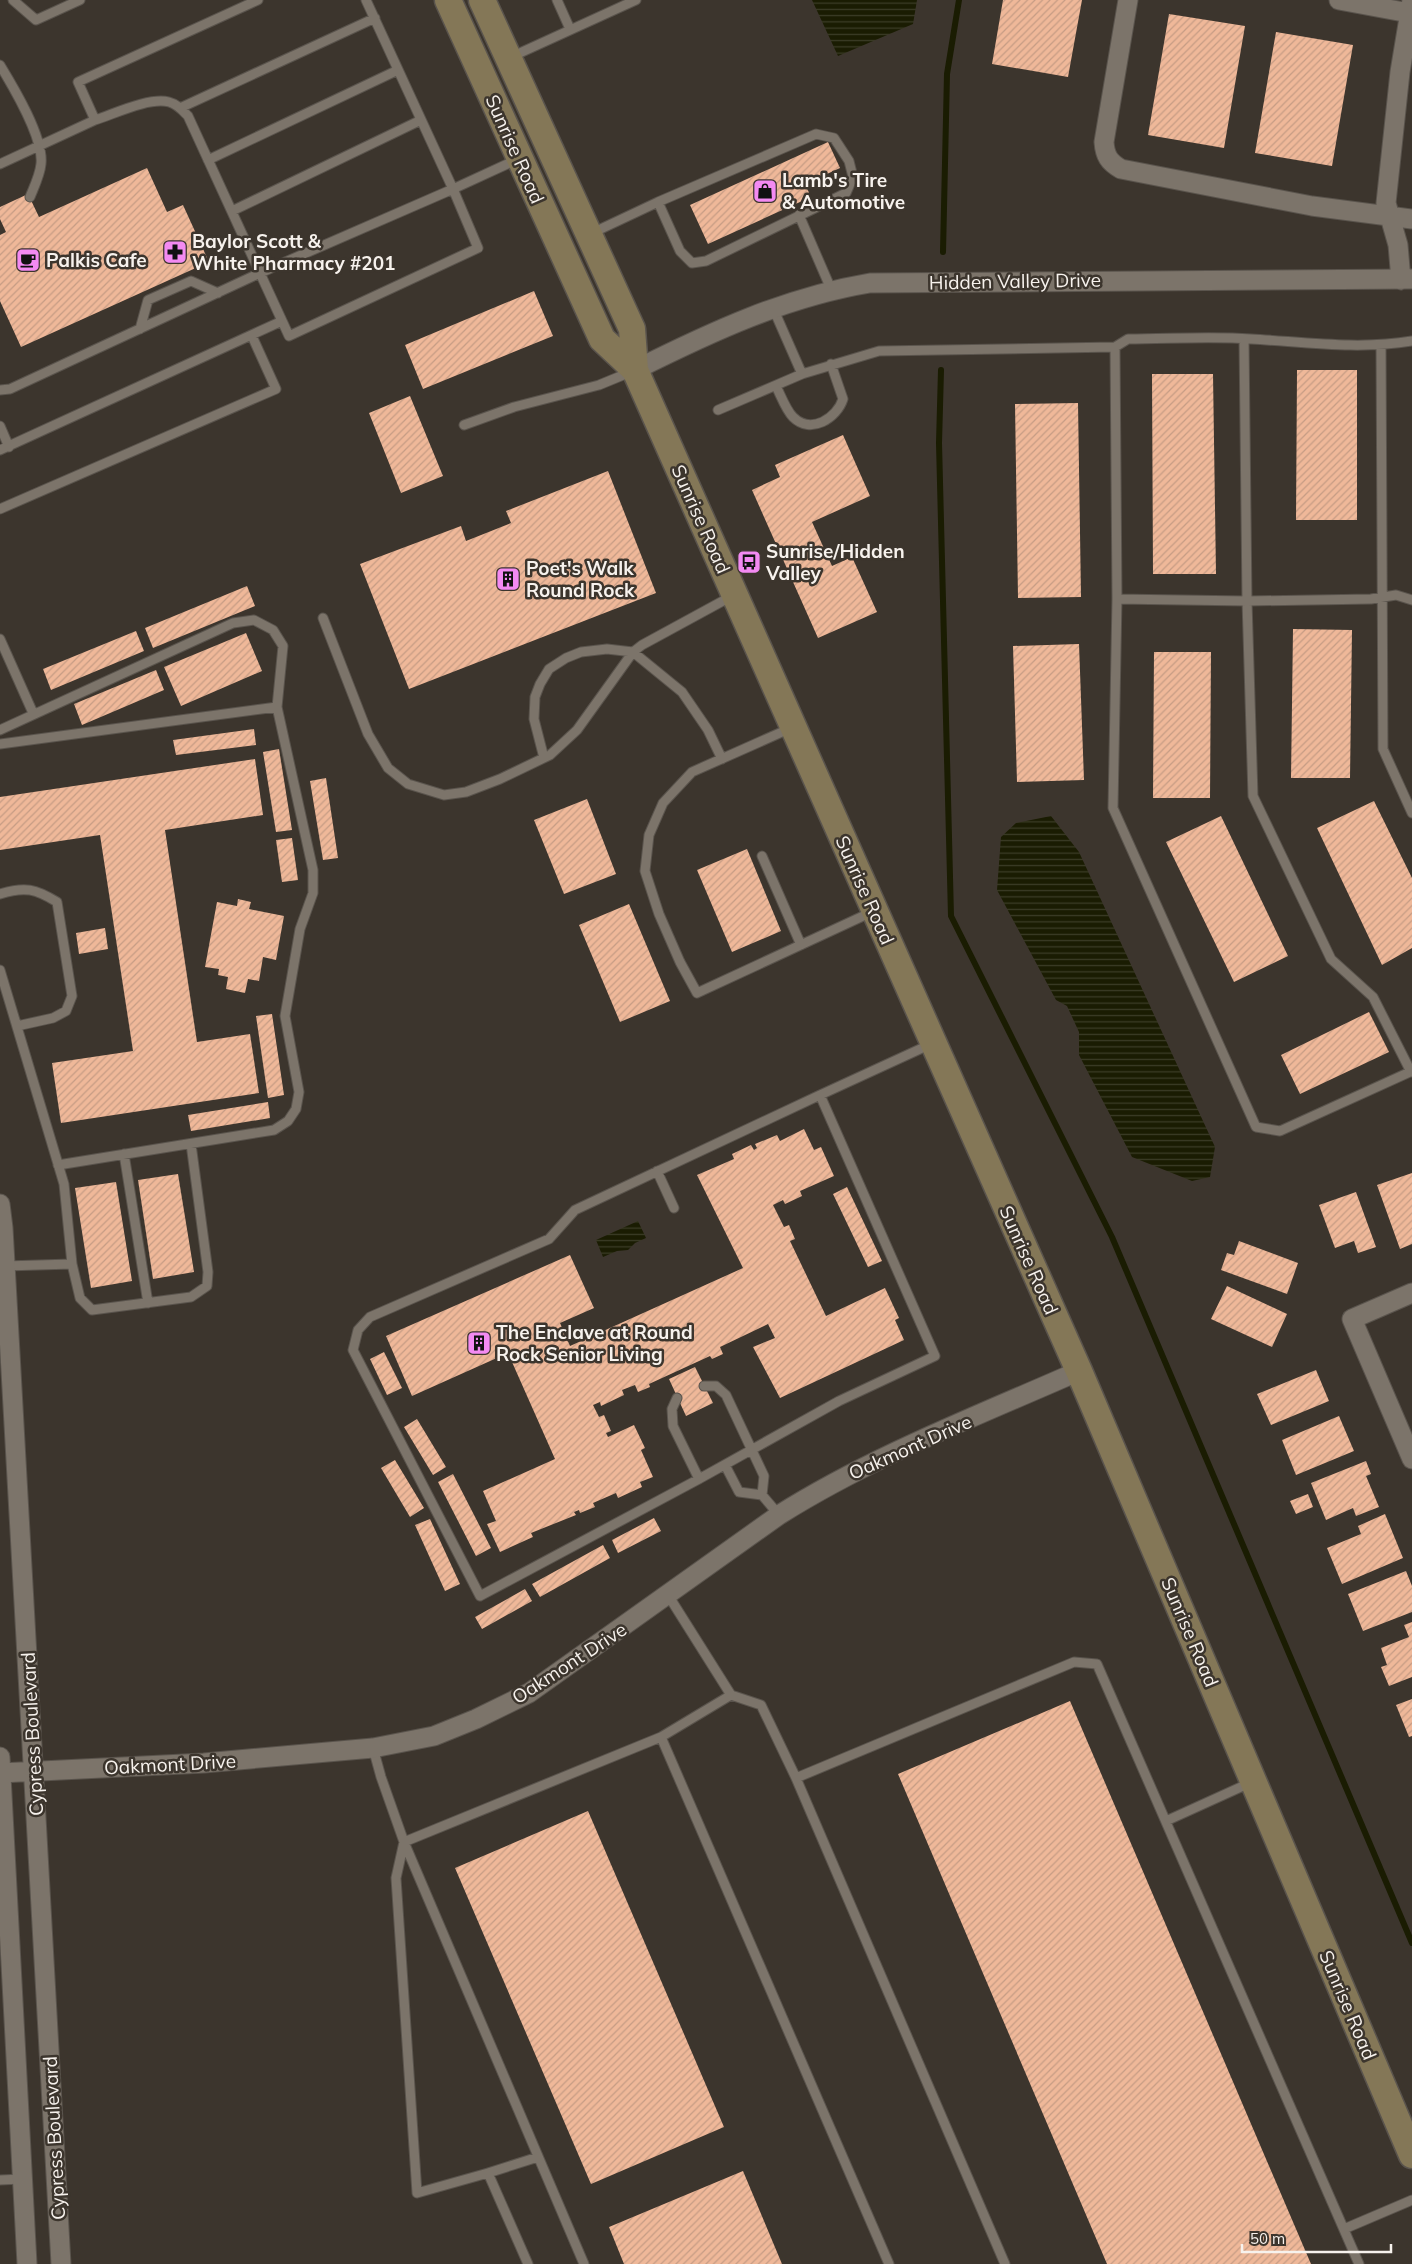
<svg xmlns="http://www.w3.org/2000/svg" width="1412" height="2264" viewBox="0 0 1412 2264" font-family="Mulish,sans-serif">
	<defs>
		<pattern id="water-rules" width="6" height="5" patternUnits="userSpaceOnUse" patternTransform="scale(1.25)"><rect width="6" height="5" fill="#1a1c02"/><path d="M0 2.5h6" fill="none" stroke="#3c3d27"/></pattern>
		<pattern id="building-hatch" width="6" height="6" patternUnits="userSpaceOnUse" patternTransform="scale(1.25)"><rect width="6" height="6" fill="#efb899"/><path d="M-1 1l2-2M0 6l6-6M5 7l2-2" fill="none" stroke="#c69c84"/></pattern>
	</defs>
	<rect width="100%" height="100%" fill="#3c352d"/>
	<path fill="url(#water-rules)" d="M812,0H917L913,24L838,56Z
		M1051,816L1079,852L1215,1147L1210,1177L1192,1181L1132,1157L1079,1055V1032L1067,1006L1056,1000L997,890L1001,837L1016,823Z
		M638,1221L646,1238L635,1243L628,1250L617,1251L603,1257L596,1240Z"/>
	<g fill="none" stroke-linecap="round" stroke-linejoin="round">
		<path stroke="#1a1c02" stroke-width="6" d="M943,252L947,74L959,0
			M941,370L939,443L951,916L1112,1237L1412,1943"/>
	</g>
	<path fill="url(#building-hatch)" d="M1003,0H1082L1068,77L992,64Z
		M1169,14L1245,26L1224,148L1148,135Z
		M1276,32L1353,45L1332,166L1255,153Z
		M828,142L840,168L805,184L811,197L708,244L690,205Z
		M147,168L167,212L183,205L209,262L21,347L0,301V235L6,232L0,219V207L28,194L39,217Z
		M534,291L553,336L423,389L405,345Z
		M1297,370H1357V520H1296Z
		M1152,374H1213L1216,574H1153Z
		M410,396L443,476L401,493L369,413Z
		M1078,403L1081,597L1018,598L1015,404Z
		M843,435L870,496L812,522L832,566L852,557L877,612L818,638L752,490L780,477L775,465Z
		M608,471L656,593L409,689L360,564L461,526L466,541L511,523L506,511Z
		M247,586L255,606L153,648L145,628Z
		M1293,629L1352,630L1350,778H1291Z
		M136,631L144,651L51,690L43,669Z
		M246,633L262,671L181,706L164,667Z
		M1079,644L1084,780L1017,782L1013,646Z
		M1154,652H1211L1210,798H1153Z
		M156,670L164,690L82,725L74,704Z
		M254,729L256,745L176,755L173,740Z
		M279,749L292,830L276,832L263,752Z
		M255,759L263,815L165,830L197,1042L250,1034L259,1093L61,1123L52,1063L133,1051L100,835L0,850V797Z
		M326,778L338,858L323,860L310,781Z
		M587,799L616,874L564,894L534,820Z
		M1374,801L1412,878V948L1382,965L1317,828Z
		M1221,816L1288,956L1234,982L1166,842Z
		M292,838L298,880L282,882L276,840Z
		M747,849L781,931L732,952L697,870Z
		M238,899L251,902L249,909L284,916L276,960L263,957L259,981L248,979L245,993L226,989L228,977L218,975L219,969L205,967L217,902L237,906Z
		M629,904L670,1001L620,1022L579,925Z
		M105,928L108,949L79,954L76,933Z
		M1369,1012L1389,1052L1300,1094L1281,1055Z
		M272,1014L284,1095L268,1098L256,1016Z
		M268,1102L270,1118L191,1131L188,1115Z
		M804,1129L814,1150L821,1147L834,1176L800,1191L802,1196L785,1204L783,1200L773,1205L784,1227L789,1225L795,1239L790,1241L826,1316L885,1288L899,1318L895,1320L904,1340L780,1398L753,1347L775,1338L768,1324L720,1347L723,1354L712,1359L710,1356L649,1384L650,1387L638,1392L635,1385L622,1390L624,1395L601,1406L600,1402L593,1405L599,1417L604,1415L611,1431L606,1433L608,1437L634,1425L645,1448L641,1450L653,1477L640,1482L642,1487L618,1498L616,1493L593,1503L595,1507L580,1513L579,1510L574,1512L576,1515L531,1533L533,1537L500,1552L487,1524L496,1521L483,1491L555,1459L508,1353L412,1396L386,1336L570,1255L594,1308L560,1323L570,1346L743,1268L697,1175L734,1159L732,1154L751,1145L754,1150L757,1148L755,1144L777,1135L780,1141Z
		M1412,1173V1244L1400,1249L1377,1185Z
		M178,1174L194,1272L153,1279L138,1180Z
		M116,1182L132,1281L91,1288L75,1188Z
		M847,1187L882,1261L868,1267L833,1194Z
		M1356,1192L1376,1247L1358,1253L1354,1241L1335,1248L1319,1205Z
		M1239,1241L1298,1263L1287,1294L1221,1270L1227,1253L1234,1255Z
		M1227,1286L1287,1314L1272,1347L1211,1319Z
		M384,1352L402,1388L387,1395L370,1359Z
		M695,1367L713,1403L686,1416L669,1379Z
		M1316,1370L1329,1401L1271,1425L1257,1394Z
		M1339,1416L1354,1451L1296,1475L1282,1440Z
		M417,1419L446,1467L433,1475L404,1427Z
		M395,1460L424,1508L410,1517L381,1468Z
		M1366,1461L1371,1474L1366,1476L1379,1507L1356,1516L1353,1508L1326,1520L1311,1483Z
		M453,1474L491,1548L476,1556L438,1482Z
		M1308,1494L1313,1507L1296,1514L1290,1501Z
		M1385,1514L1403,1558L1342,1584L1327,1548L1361,1534L1358,1526Z
		M654,1518L661,1531L618,1553L612,1540Z
		M430,1519L460,1584L445,1591L415,1525Z
		M603,1545L610,1558L540,1597L532,1584Z
		M1406,1571L1412,1586V1612L1363,1631L1348,1594Z
		M525,1589L532,1601L482,1629L475,1617Z
		M1412,1622V1677L1389,1686L1381,1667L1387,1665L1381,1648L1409,1637L1404,1625Z
		M1412,1699V1736L1409,1737L1396,1705Z
		M1070,1701L1311,2264H1107L898,1774Z
		M588,1811L724,2127L591,2184L455,1868Z
		M743,2171L782,2264H624L609,2227Z"/>
	<g fill="none" stroke-linecap="round" stroke-linejoin="round">
		<g stroke="#5a544d" stroke-width="11">
			<path id="service" d="M13,0L36,20L80,0
				M366,0L453,189L518,159
				M557,0L570,29
				M511,57L636,0
				M0,65C14,88 44,138 41,164C40,175 34,187 30,197
				M180,108L375,18
				M208,160L398,70
				M0,164L95,120L78,82L258,0
				M453,189L478,248L289,336L260,273Z
				M232,211L421,120
				M799,215L831,289
				M590,234L658,202L816,134L834,138L849,161L853,177L846,193L706,261L692,263L680,251L658,202
				M773,308L802,374L879,351L1115,347
				M140,329L148,300L191,281L218,293
				M1244,339L1247,601L1253,796L1331,959L1373,997L1411,1072
				M1412,341C1359,350 1305,342 1251,339C1210,336 1169,339 1128,339L1115,347L1117,599L1247,601L1371,599L1396,595L1412,600
				M1381,345L1383,749L1412,813
				M776,386C781,396 786,410 793,417C811,435 837,418 843,399L831,364
				M0,390L10,389L260,273L188,116C182,110 177,104 169,102C149,97 114,114 95,120
				M718,410L802,374
				M464,425L514,407L599,385L633,371
				M0,426L9,447
				M0,450L282,321
				M0,509L276,389L252,336
				M1117,599L1113,808L1256,1127L1280,1131L1412,1071
				M323,618L368,734L388,768L408,784L444,795L466,792L500,779L550,755L577,730L633,652L642,645L732,596
				M0,639L33,713
				M791,728L692,772L663,803L649,835L645,871L659,914L680,962L697,993L874,911
				M0,730L233,623L254,620L273,630L283,646L277,707L313,870V893L300,929L285,1016L299,1092L296,1109L288,1121L274,1130L58,1165
				M0,744L277,707
				M544,758L534,719L535,697L540,684L549,669L566,658L581,652L607,649L633,652L682,692L708,730L722,759
				M762,856L801,945
				M0,894C25,886 36,889 57,902L72,996L66,1011L53,1018L17,1026
				M0,970L64,1184L72,1264L5,1266
				M820,1095L575,1210L549,1239L370,1317L358,1330L353,1350L480,1596L699,1479L839,1401L935,1356L820,1095L931,1044
				M124,1154L148,1303
				M657,1171L674,1208
				M72,1264L80,1298L92,1310L191,1297L207,1286L208,1272L191,1144
				M704,1386H716L726,1395L764,1476L762,1495
				M677,1398L672,1409L673,1426L699,1479
				M725,1465L739,1492L762,1495L779,1515
				M668,1595L731,1695L761,1705L796,1778L1005,2264
				M661,1737L889,2264
				M373,1748L381,1777L404,1842L584,2264
				M796,1778L1074,1662L1097,1664L1359,2264
				M1166,1821L1252,1782
				M488,2173L417,2193L396,1878L404,1842L661,1737L731,1695
				M0,2180L22,2179
				M1344,2229L1412,2200
				M528,2264L488,2173L538,2157"/>
		</g>
		<g stroke="#5a544d" stroke-width="21">
			<path id="minor" d="M1128,0L1104,142C1105,156 1109,162 1121,169L1312,206L1412,219
				M1339,0L1409,13L1412,16
				M1401,280L1398,245L1386,203L1400,72L1412,0
				M635,370C711,332 786,297 870,283L1412,279
				M0,1204L3,1228L61,2264
				M1412,1293L1352,1319L1412,1459
				M0,1757L27,2264
				M0,1773L204,1763L373,1748L434,1736L476,1719L529,1693L779,1515C873,1456 977,1416 1079,1371"/>
		</g>
		<g stroke="#5a544d" stroke-width="29">
			<path id="secondary" d="M448,0L602,339L635,370
				M482,0L632,329L635,370L1079,1371L1412,2155"/>
		</g>
		<use href="#service" stroke="#7c746a" stroke-width="9"/>
		<use href="#minor" stroke="#7c746a" stroke-width="19"/>
		<use href="#secondary" stroke="#847757" stroke-width="26"/>
	</g>
	<defs>
		<g id="shop-square" transform="scale(1.25)"><rect x="-9" y="-9" width="18" height="18" rx="4" fill="#f38af2" stroke="#3c352d"/><path d="M-5-2.5h2.3a2.7 3.5 0 0 1 5.4 0H5L5.5 6h-11ZM-1.5-2.5h3a1.5 2.3 0 0 0-3 0Z" fill="#111"/></g>
		<g id="pharmacy-square" transform="scale(1.25)"><rect x="-9" y="-9" width="18" height="18" rx="4" fill="#f38af2" stroke="#3c352d"/><path d="M-2-6h4v4h4v4h-4v4h-4v-4h-4v-4h4Z" fill="#111"/></g>
		<g id="cafe-square" transform="scale(1.25)"><rect x="-9" y="-9" width="18" height="18" rx="4" fill="#f38af2" stroke="#3c352d"/><path d="M-5.5-4.5H6V0H3Q3 3.5 0 3.5H-2.5Q-5.5 3.5-5.5 0ZM3-3.2v2h1.7v-2ZM-6 4.5H4V6H-6Z" fill="#111"/></g>
		<g id="bus-square" transform="scale(1.25)"><rect x="-9" y="-9" width="18" height="18" rx="4" fill="#f38af2" stroke="#3c352d"/><path d="M-5-6H5V4H4V6H2V4H-2V6H-4V4H-5ZM-3.5-4V0h7V-4ZM-3.5 1.2v1.5H-2V1.2ZM2 1.2v1.5H3.5V1.2Z" fill="#111"/></g>
		<g id="building-square" transform="scale(1.25)"><rect x="-9" y="-9" width="18" height="18" rx="4" fill="#f38af2" stroke="#3c352d"/><path d="M-4-6H4V6H1V3H-1V6H-4ZM-2.5-4.3h1.7v1.8h-1.7ZM.8-4.3h1.7v1.8H.8ZM-2.5-1h1.7V.8h-1.7ZM.8-1h1.7V.8H.8Z" fill="#111"/></g>
	</defs>
	<g fill-rule="evenodd">
		<use href="#shop-square" x="765" y="191"/>
		<use href="#pharmacy-square" x="175" y="252"/>
		<use href="#cafe-square" x="28" y="260"/>
		<use href="#bus-square" x="749" y="562"/>
		<use href="#building-square" x="508" y="579"/>
		<use href="#building-square" x="479" y="1343"/>
	</g>
	<g text-anchor="middle" dominant-baseline="central" stroke-width="5" stroke-linejoin="round" paint-order="stroke">
		<g font-size="19" fill="#f7f2ed" stroke="#3c352d">
			<text transform="translate(515 149) rotate(66)">Sunrise Road</text>
			<text transform="translate(1015 281) rotate(-1)">Hidden Valley Drive</text>
			<text transform="translate(701 519) rotate(66)">Sunrise Road</text>
			<text transform="translate(865 890) rotate(66)">Sunrise Road</text>
			<text transform="translate(1029 1260) rotate(66)">Sunrise Road</text>
			<text transform="translate(910 1447) rotate(-24)">Oakmont Drive</text>
			<text transform="translate(1190 1632) rotate(67)">Sunrise Road</text>
			<text transform="translate(569 1663) rotate(-33)">Oakmont Drive</text>
			<text transform="translate(32 1734) rotate(-93)">Cypress Boulevard</text>
			<text transform="translate(170 1764) rotate(-3)">Oakmont Drive</text>
			<text transform="translate(1348 2005) rotate(67)">Sunrise Road</text>
			<text transform="translate(54 2138) rotate(-93)">Cypress Boulevard</text>
		</g>
		<g font-size="19" font-weight="bold" fill="#f7f2ed" stroke="#3c352d" text-anchor="start">
			<text x="782" y="180">Lamb's Tire<tspan x="782" dy="22">&amp; Automotive</tspan></text>
			<text x="192" y="241">Baylor Scott &amp;<tspan x="192" dy="22">White Pharmacy #201</tspan></text>
			<text x="46" y="260">Palkis Cafe</text>
			<text x="766" y="551">Sunrise/Hidden<tspan x="766" dy="22">Valley</tspan></text>
			<text x="526" y="568">Poet's Walk<tspan x="526" dy="22">Round Rock</tspan></text>
			<text x="496" y="1332">The Enclave at Round<tspan x="496" dy="22">Rock Senior Living</tspan></text>
		</g>
	</g>
	<path d="M1242 2244v8h149v-8" fill="none" stroke="#f7f2ed" stroke-width="2.5"/>
	<text x="1250" y="2244" font-size="15" fill="#f7f2ed" stroke="#3c352d" stroke-width="4" paint-order="stroke">50 m</text>
</svg>
